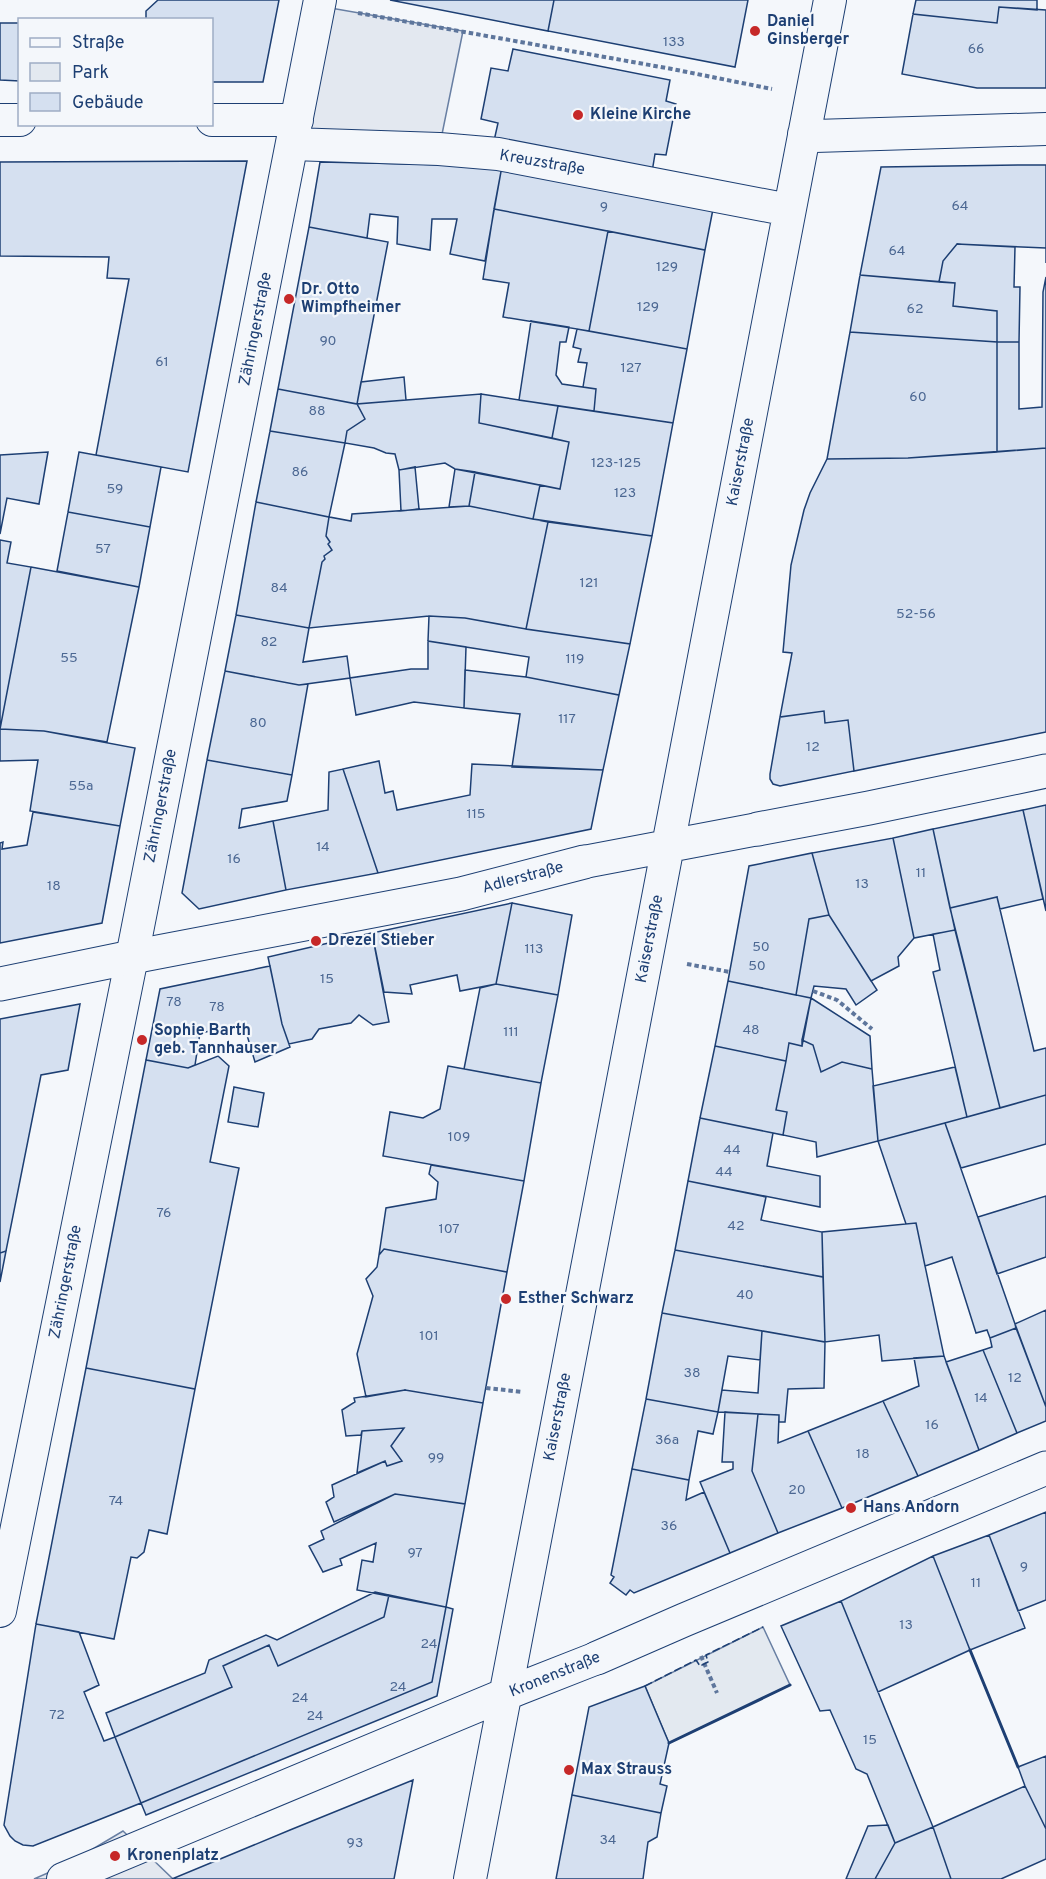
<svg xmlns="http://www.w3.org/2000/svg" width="1046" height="1879" viewBox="0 0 1046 1879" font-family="Overpass,sans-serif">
	<rect width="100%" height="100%" fill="#f4f7fb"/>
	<path fill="#e3e9f0" stroke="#687fa3" stroke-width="1.5" d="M763,1627L790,1685L669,1743L645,1686Z"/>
	<path fill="#e3e8f0" stroke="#687fa3" stroke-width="1.5" d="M319,6L463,31L439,149L292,144Z
		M123,1831L173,1879H34L66,1865Z"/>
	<path fill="#d5e0f0" stroke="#1d3f73" stroke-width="1.5" d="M158,0H279L263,82H212V20H146V11Z
		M390,0H554L548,31Z
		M554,0H748L735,67L548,31Z
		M916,0H1037V10L999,7L997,23L913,14Z
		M999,7L1046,10V88H977L902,74L913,14L997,23Z
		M0,23H20V81L0,80Z
		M513,49L670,80L666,101L676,104L666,155L655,154L652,172L494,141L498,123L481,119L491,68L508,71Z
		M247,161L188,472L96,455L129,279L107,278L109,257L0,256V162Z
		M320,162L502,166L485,261L450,254L457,219H432L430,250L397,244L398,217L370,214L367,238L309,227Z
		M1018,165H1046V263V248L957,244L943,261L939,282L860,275L881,167Z
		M502,166L714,204L705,250L494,209Z
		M494,209L608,231L589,331L503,317L509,283L483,279Z
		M309,227L388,242L357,404L278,389Z
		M608,231L705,250L687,349L589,331Z
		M957,244L1015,247L1014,287H1020L1019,342H997V311L953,306L955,283L939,282L943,261Z
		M860,275L955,283L953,306L997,311V342L850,332Z
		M1046,277V448L997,452V342H1019V409L1042,407L1043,292Z
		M531,321L569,327L566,342H560L556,375L562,384L596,389L594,411L519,400Z
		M577,329L687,349L673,423L594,411L596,389L583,387L587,363L578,362L581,349L573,347Z
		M850,332L997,342V452L908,458L827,459Z
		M404,377L406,400L357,404L361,382Z
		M278,389L357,404L365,419L347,431L345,443L270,431Z
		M481,394L558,406L552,438L479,423Z
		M481,394L479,423L569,442L560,489L455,469L445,463L399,470L395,454L386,453L374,448L345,443L347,431L365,419L357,404Z
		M558,406L673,423L652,536L533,519L540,485L560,489L569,442L552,438Z
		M270,431L345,443L329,517L256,502Z
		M1046,448V732L854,771L848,720L825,723L824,711L780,717L792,653L783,652L791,565L804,510L810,493L827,459L908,458Z
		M48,452L39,504L7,498L0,534V455Z
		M79,452L161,467L150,527L68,512Z
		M415,467L419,509L401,511L399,470Z
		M455,469L475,472L469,506L449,507Z
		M475,472L540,485L533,519L469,506Z
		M256,502L329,517L326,536L330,542L328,544L332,550L324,556L325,559L322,562L309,628L236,615Z
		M469,506L548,522L526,629L465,618L429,616L309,628L322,562L325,559L324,556L332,550L328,544L330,542L326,536L329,517L351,521L352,514Z
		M68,512L150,527L139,587L57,571Z
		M548,522L652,536L630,644L526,629Z
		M0,540L11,542L7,563L31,567L0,729Z
		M31,567L139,587L107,742L44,731L0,729Z
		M236,615L309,628L303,662L347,656L350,678L299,685L225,671Z
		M429,616L465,618L526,629L630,644L619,695L526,677L529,657L428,641Z
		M428,641L466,647L464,708L414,702L356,715L350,678L411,669H428Z
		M465,670L526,677L619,695L603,770L512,767L520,714L464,708Z
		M225,671L299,685L308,684L292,775L207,760Z
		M824,711L825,723L848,720L854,771L780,786L773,784L770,779V774L780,717Z
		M0,729L44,731L135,748L120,826L30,811L38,760L0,761Z
		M207,760L292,775L287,801L242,809L239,828L273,821L286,890L199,909L182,893Z
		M379,761L385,793L393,791L397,810L470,795L472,764L603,770L591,829L378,873L343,769Z
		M343,769L378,873L286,890L273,821L328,810L329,772Z
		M1046,805V911L1023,810Z
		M1023,810L1043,899L1000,909L997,897L950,908L933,829Z
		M33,812L120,826L102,923L0,943V843L3,842L2,849L27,845Z
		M933,829L955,930L914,938L893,838Z
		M893,838L914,938L898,957L899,966L871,981L829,915L812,853Z
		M812,853L829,915L809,919L796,995L728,981L749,866Z
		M997,897L1034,1051L1046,1048V1095L1000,1108L950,908Z
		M512,903L572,915L558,995L496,984Z
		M512,903L496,984L460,991L457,975L410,985L412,994L384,992L372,933Z
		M829,915L877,990L856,1005L846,989L814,986L811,998L796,995L809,919Z
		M955,930L1000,1108L967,1117L933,972L940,970L933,934Z
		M372,933L389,1022L373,1025L359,1015L351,1023L319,1029L312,1039L289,1044L282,1024L268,957Z
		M270,966L282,1024L290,1047L255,1062L244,1025L200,1033L195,1065L188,1068L146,1060L160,989Z
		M728,981L811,998L802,1046L789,1043L786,1061L715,1046Z
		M496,984L558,995L541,1083L464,1069L480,988Z
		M811,998L870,1036L872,1069L842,1062L821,1072L813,1045L802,1040Z
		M80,1004L68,1070L41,1075L6,1251L0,1253V1019Z
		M802,1040L813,1045L821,1072L842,1062L872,1069L878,1141L817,1157L816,1142L783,1135L787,1112L776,1110L786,1061L789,1043L802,1046Z
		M715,1046L786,1061L776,1110L787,1112L783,1135L700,1118Z
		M218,1056L229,1066L210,1162L239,1168L195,1389L86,1368L146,1060L188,1068Z
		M448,1066L541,1083L524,1181L383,1156L390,1112L423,1118L440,1109Z
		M955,1067L967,1117L878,1141L873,1086Z
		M234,1087L264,1093L258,1127L228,1122Z
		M1046,1095V1144L961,1168L945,1123Z
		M700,1118L773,1133L767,1166L820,1176V1207L688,1181Z
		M945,1123L1015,1324L1016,1328L990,1338L987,1330L976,1333L952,1257L925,1266L916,1223L906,1224L878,1141Z
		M431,1165L524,1181L507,1272L384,1249L379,1255L386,1208L436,1199L438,1182L429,1174Z
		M688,1181L766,1197L761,1220L822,1232L823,1277L675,1250Z
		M1046,1196V1257L997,1274L978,1217Z
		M916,1223L944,1356L882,1361L879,1335L825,1342L822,1232Z
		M384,1249L507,1272L483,1403L405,1390L366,1397L357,1354L373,1296L366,1279L377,1267L379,1255Z
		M675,1250L823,1277L825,1342L662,1313Z
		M6,1251L0,1282V1253Z
		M1046,1310V1407L1015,1324Z
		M662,1313L762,1331L760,1360L728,1356L718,1412L646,1399Z
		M1016,1328L1046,1407V1421L1017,1433L983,1350L992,1347L990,1338Z
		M762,1331L825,1342L824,1388L788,1389L785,1422H779V1415L718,1412L722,1390L758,1393Z
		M983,1350L1017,1433L979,1450L946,1362Z
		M944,1356L979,1450L918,1476L883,1401L919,1386L914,1358Z
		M86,1368L195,1389L167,1534L149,1530L144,1552L137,1558L131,1557L114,1639L36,1624Z
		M405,1390L483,1403L465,1504L395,1494L334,1522L326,1502L334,1497L332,1485L385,1461L387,1466L402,1461L391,1446L404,1428L362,1431L361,1435L346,1436L342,1410L355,1402L354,1398Z
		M646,1399L718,1412L713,1434L698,1431L689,1480L632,1469Z
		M883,1401L918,1476L842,1508L808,1431Z
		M725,1412L758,1414L752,1471L778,1533L730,1553L700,1482L733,1469V1462H722Z
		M758,1414L779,1415L778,1443L808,1431L842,1508L778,1533L752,1471Z
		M404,1428L391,1446L402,1461L387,1466L385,1461L357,1473L362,1431Z
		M632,1469L689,1480L686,1500L704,1492L730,1553L634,1593L630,1590L626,1595L610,1583L614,1577L611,1575Z
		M395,1494L465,1504L446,1607L357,1590L362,1560L373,1562L376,1543L340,1559L342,1565L323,1572L309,1546L324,1539L321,1531Z
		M1046,1512V1600L1018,1611L989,1535Z
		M989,1535L1025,1628L970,1650L933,1556Z
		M933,1556L970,1650L878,1692L841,1601Z
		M375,1592L389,1595L384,1617L278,1666L269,1645L223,1666L232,1687L115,1737L106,1713L205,1673L209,1660L266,1635L277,1640Z
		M389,1595L446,1607L432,1682L141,1803L115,1737L232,1687L223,1666L269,1645L278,1666L384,1617Z
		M841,1601L933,1827L895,1843L867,1774L856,1769L830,1710L820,1711L781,1626Z
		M446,1607L453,1609L437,1696L146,1815L141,1803L432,1682Z
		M36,1624L79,1632L99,1685L84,1692L104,1741L115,1737L141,1803L33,1846L23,1845L15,1841L10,1836L4,1825Z
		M645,1686L669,1743L660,1784L667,1786L661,1813L572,1795L589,1707Z
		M1046,1756V1829L1025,1786L1018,1767Z
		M413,1780L394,1879H172L290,1830Z
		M1025,1786L1046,1829V1859L1001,1879H951L933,1827Z
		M572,1795L661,1813L657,1837L648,1842L643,1879H556Z
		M888,1825L895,1843L875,1879H846L868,1826Z
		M933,1827L951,1879H875L895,1843Z"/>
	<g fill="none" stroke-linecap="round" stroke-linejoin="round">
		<g stroke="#1d3f73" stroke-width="34">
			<path id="pedestrian" d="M0,120H20
				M212,120H297
				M804,134L815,136L1046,129
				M292,144L439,149L498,154L789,210
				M584,862L758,829
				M0,1611L132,957L320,0
				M63,1879L518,1689L597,1658
				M470,1879L830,0"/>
		</g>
		<g stroke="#1d3f73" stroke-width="35">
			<path id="minor" d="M758,829L869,808L1046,771
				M0,984L132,957L461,894L584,862
				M597,1658L684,1620L1046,1468"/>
		</g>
		<path stroke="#5e769c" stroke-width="4" stroke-dasharray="4.5 3" stroke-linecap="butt" d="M358,13L672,69L772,89
			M687,964L730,972
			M813,991L837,1000L872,1029
			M486,1388L523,1392
			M701,1656L717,1693"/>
		<use href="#pedestrian" stroke="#f4f7fb" stroke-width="32"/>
		<use href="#minor" stroke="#f4f7fb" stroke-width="33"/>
		<path stroke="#1d3f73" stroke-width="1.5" stroke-dasharray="8 3" stroke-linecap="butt" d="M645,1686L696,1660L700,1666L708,1662L706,1655L763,1627"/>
		<path stroke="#1d3f73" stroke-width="3" d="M970,1650L1018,1767
			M669,1743L790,1685"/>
	</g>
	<g fill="#c62828" stroke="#f4f7fb" stroke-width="2">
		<circle cx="755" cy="31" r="6"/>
		<circle cx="578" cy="115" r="6"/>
		<circle cx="289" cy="299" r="6"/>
		<circle cx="316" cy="941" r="6"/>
		<circle cx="142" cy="1040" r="6"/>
		<circle cx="506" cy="1299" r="6"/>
		<circle cx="851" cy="1508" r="6"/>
		<circle cx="569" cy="1770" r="6"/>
		<circle cx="115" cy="1856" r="6"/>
	</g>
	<g text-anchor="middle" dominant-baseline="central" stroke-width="4.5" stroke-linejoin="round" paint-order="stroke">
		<g font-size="14" fill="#4b6792">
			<text x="674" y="42">133</text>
			<text x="976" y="49">66</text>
			<text x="960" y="206">64</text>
			<text x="604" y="207">9</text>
			<text x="897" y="251">64</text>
			<text x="667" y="267">129</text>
			<text x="648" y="307">129</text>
			<text x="915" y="309">62</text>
			<text x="328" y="341">90</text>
			<text x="162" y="362">61</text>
			<text x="631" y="368">127</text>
			<text x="918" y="397">60</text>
			<text x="317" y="411">88</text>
			<text x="616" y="463">123-125</text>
			<text x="300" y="472">86</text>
			<text x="115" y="489">59</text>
			<text x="625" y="493">123</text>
			<text x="103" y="549">57</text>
			<text x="589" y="583">121</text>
			<text x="279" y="588">84</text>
			<text x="916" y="614">52-56</text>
			<text x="269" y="642">82</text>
			<text x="69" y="658">55</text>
			<text x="575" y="659">119</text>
			<text x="567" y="719">117</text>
			<text x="258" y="723">80</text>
			<text x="813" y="747">12</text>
			<text x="81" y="786">55a</text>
			<text x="476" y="814">115</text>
			<text x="323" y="847">14</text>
			<text x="234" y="859">16</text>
			<text x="921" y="873">11</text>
			<text x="862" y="884">13</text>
			<text x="54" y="886">18</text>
			<text x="761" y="947">50</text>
			<text x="534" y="949">113</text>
			<text x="757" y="966">50</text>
			<text x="327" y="979">15</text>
			<text x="174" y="1002">78</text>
			<text x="217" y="1007">78</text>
			<text x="751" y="1030">48</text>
			<text x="511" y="1032">111</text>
			<text x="459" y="1137">109</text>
			<text x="732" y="1150">44</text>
			<text x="724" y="1172">44</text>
			<text x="164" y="1213">76</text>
			<text x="736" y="1226">42</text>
			<text x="449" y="1229">107</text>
			<text x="745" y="1295">40</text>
			<text x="429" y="1336">101</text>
			<text x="692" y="1373">38</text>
			<text x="1015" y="1378">12</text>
			<text x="981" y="1398">14</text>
			<text x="932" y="1425">16</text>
			<text x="667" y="1440">36a</text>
			<text x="863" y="1454">18</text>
			<text x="436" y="1458">99</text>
			<text x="797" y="1490">20</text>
			<text x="116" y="1501">74</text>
			<text x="669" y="1526">36</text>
			<text x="415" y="1553">97</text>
			<text x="1024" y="1567">9</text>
			<text x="976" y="1583">11</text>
			<text x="906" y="1625">13</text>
			<text x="429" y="1644">24</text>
			<text x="398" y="1687">24</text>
			<text x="300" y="1698">24</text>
			<text x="57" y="1715">72</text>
			<text x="315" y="1716">24</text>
			<text x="870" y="1740">15</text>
			<text x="608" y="1840">34</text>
			<text x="355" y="1843">93</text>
		</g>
		<g font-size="16" font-weight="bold" fill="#1d3f73" stroke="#f4f7fb" text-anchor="start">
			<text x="767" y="22">Daniel<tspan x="767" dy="18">Ginsberger</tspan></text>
			<text x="590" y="115">Kleine Kirche</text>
			<text x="301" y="290">Dr. Otto<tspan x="301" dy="18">Wimpfheimer</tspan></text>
			<text x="328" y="941">Drezel Stieber</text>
			<text x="154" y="1031">Sophie Barth<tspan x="154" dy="18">geb. Tannhauser</tspan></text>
			<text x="518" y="1299">Esther Schwarz</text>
			<text x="863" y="1508">Hans Andorn</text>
			<text x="581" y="1770">Max Strauss</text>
			<text x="127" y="1856">Kronenplatz</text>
		</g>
		<g font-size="16" fill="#1d3f73" stroke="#f4f7fb">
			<text transform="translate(542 163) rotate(10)">Kreuzstraße</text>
			<text transform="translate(256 329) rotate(-79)">Zähringerstraße</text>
			<text transform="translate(741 462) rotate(-79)">Kaiserstraße</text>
			<text transform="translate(161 806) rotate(-79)">Zähringerstraße</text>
			<text transform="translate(523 878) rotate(-15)">Adlerstraße</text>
			<text transform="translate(650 939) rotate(-79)">Kaiserstraße</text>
			<text transform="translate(66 1282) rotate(-79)">Zähringerstraße</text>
			<text transform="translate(558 1417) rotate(-79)">Kaiserstraße</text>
			<text transform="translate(555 1675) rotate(-22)">Kronenstraße</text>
		</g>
	</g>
	<rect x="18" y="18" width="195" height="108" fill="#f4f7fb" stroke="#9eadc5" stroke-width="1.5"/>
	<rect x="30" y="38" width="30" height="9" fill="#f4f7fb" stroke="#9eadc5" stroke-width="1.5"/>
	<text x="72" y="48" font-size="18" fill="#1d3f73">Straße</text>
	<rect x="30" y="63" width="30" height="18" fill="#e3e9f0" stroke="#9eadc5" stroke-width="1.5"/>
	<text x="72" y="78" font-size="18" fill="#1d3f73">Park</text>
	<rect x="30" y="93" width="30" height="18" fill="#d5e0f0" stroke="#9eadc5" stroke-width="1.5"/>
	<text x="72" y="108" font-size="18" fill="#1d3f73">Gebäude</text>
</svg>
